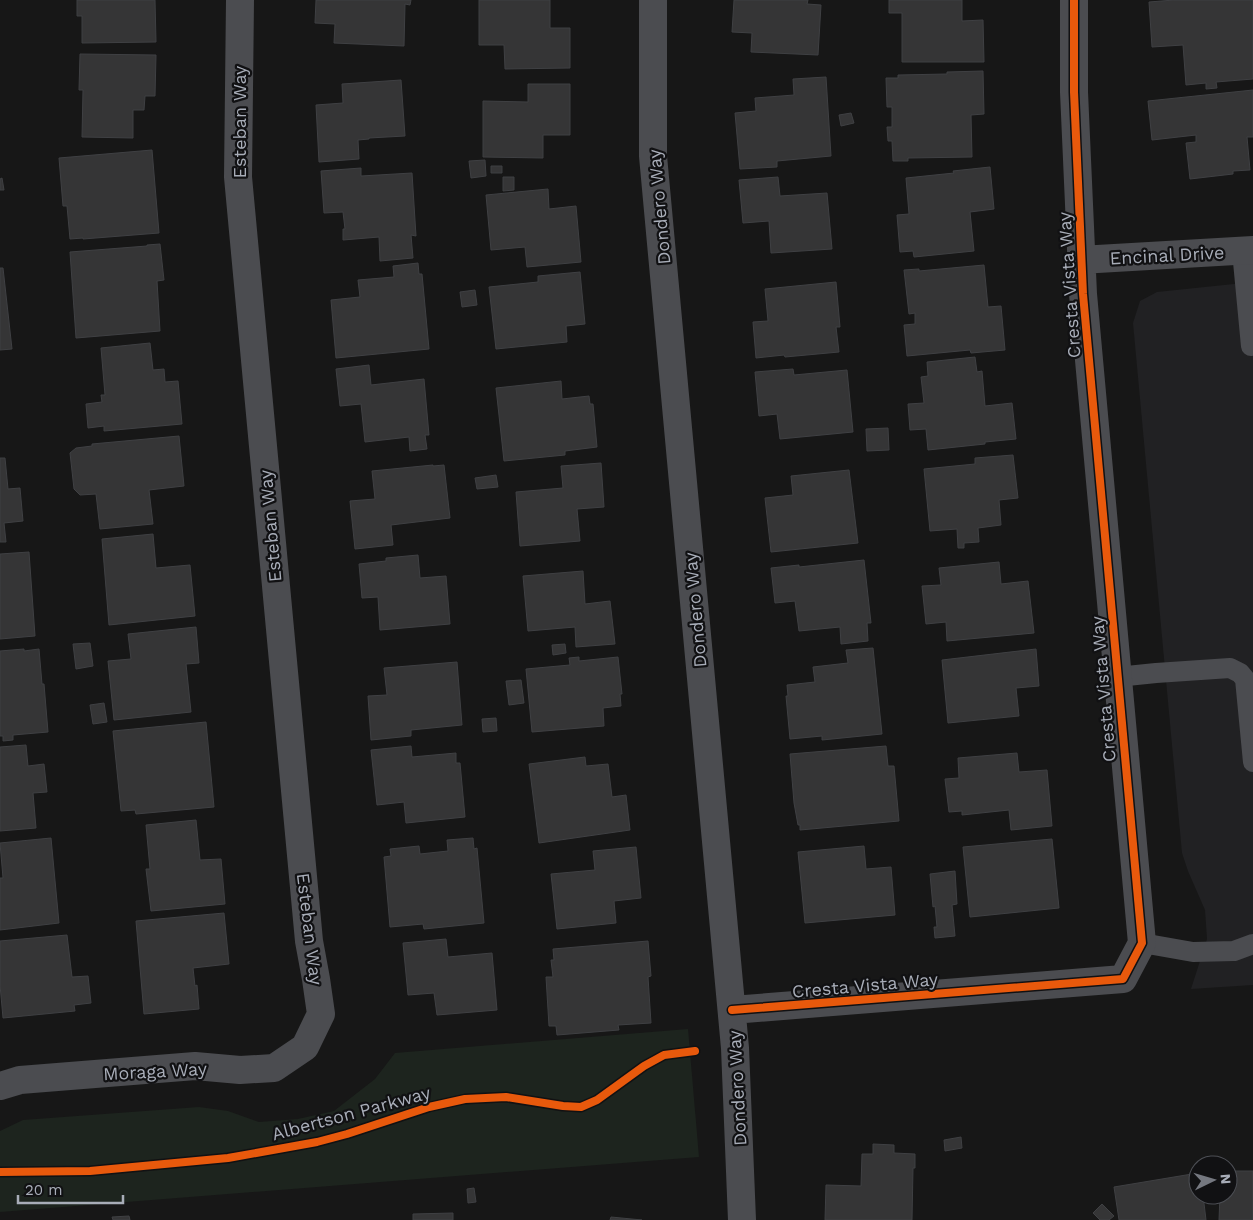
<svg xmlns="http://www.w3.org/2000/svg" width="1253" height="1220" viewBox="0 0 1253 1220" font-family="'Work Sans',sans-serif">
	<rect width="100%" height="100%" fill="#171717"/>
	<path fill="#212123" d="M1253,282V985L1191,989L1207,939L1205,910L1188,871L1182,853L1133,323L1140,301L1157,292Z"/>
	<path fill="#1d241e" d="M688,1029L699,1157L0,1212V1131L23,1120L199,1107L228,1111L259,1122L298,1119L334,1111L375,1079L395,1053Z"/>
	<path fill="#353536" stroke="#3f4043" d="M77,0H155L156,42L82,43V16H77Z
		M316,0H411L410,5L405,4L404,46L334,43L335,24L315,23Z
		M479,0H550V28H570V68L505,69L504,45H479Z
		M734,0H808L807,4L821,5L818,55L751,52L752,33L732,32Z
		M889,0H962V21L983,20L984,62H902V13H889Z
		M1174,0H1253V79L1216,82L1217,88L1206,89V83L1186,85L1183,45L1152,47L1149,2Z
		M80,54L156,55L155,96H145L144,110H133V138L82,137L83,90H79Z
		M983,71L984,114L971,115L972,157L908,158V161H893L892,141H888L887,127H892V107H887L886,78H898V75L947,74V72Z
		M826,77L831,156L777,161V167L740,169L735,113L756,111L755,98L794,95L793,79Z
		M401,80L405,136L369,138V139L358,140L359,159L319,162L316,105L343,103L342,84Z
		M528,84H570V135H543V158L483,157V101L528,102Z
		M1253,90V137H1247L1250,170L1233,171V174L1190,179L1186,143L1196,142V135L1152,140L1148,101Z
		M851,113L854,123L841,126L839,115Z
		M152,150L159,233L83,239V238L70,239L67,206H63L59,158Z
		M485,160L486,176L471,178L469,161Z
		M491,166H502V173H491Z
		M990,167L994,209L970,212L974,251L914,257L913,251L900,252L897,215L909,214L906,178L954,173L953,171Z
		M361,168V176L412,173L416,236L411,235L413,258L380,261L379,237L343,240V229H345L343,212L324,213L321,171Z
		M503,177H514V190L503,191Z
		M778,177L780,196L827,193L832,249L771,253L769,221L743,223L739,180Z
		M2,178L4,190H0V179Z
		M548,189L549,209L576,206L581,262L527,267L525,247L491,250L486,195Z
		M160,244L164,280L157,281L160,331L76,338L70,252L147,246V245Z
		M418,263L419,274H422L429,349L336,358L331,300L360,297L358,280L394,277L393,266Z
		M984,265L988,307L1001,306L1005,350L971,353L970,350L907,356L904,325L915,324V313L909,314L904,270L919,269V271Z
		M0,268H3L12,349L0,350Z
		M580,272L585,324L566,326L567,342L496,349L489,287L538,282V276Z
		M836,282L840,327H836L839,352L785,357L784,355L756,358L753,322L768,321L765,289Z
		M475,290L477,305L462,307L460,292Z
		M150,343L153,370L164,369L165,382L178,381L182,424L104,431V426L88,428L86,404L102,402L101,395H105L101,348Z
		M975,357L977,372L982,371L985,406L1012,403L1016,439L985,442V444L928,450L926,429L910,430L908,404L924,403L921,377L928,376L927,362Z
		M369,365L371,385L424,379L429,435H425L427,449L410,451L409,437L365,442L361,404L340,406L336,369Z
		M793,369L794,375L847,370L853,432L780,439L777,414L759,416L755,372Z
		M561,381L562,399L589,396L590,404H593L597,447L565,451V455L504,461L496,388Z
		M888,428L889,450L867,451L866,429Z
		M179,436L184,486L149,490L153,524L100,529L96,494L80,495L74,489L70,453L76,448L92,446V444Z
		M1013,455L1018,498L999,500L1001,525L978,528L979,542L964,543V548H958L957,529L930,531L924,469L975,464V458Z
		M0,458H5L8,489L20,488L23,521L4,523L6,542H0Z
		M601,463L604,507L577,509L580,541L520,546L516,492L563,488L561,466Z
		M433,465V466L444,465L450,518L391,525L393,545L355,549L350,501L375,499L372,471Z
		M849,470L858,543L771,552L765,498L793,495L791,476Z
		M496,475L498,487L477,489L475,478Z
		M153,534L156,568L190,565L195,616L109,625L102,539Z
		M29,552L35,636L0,639V554Z
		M418,555L420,578L446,576L450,624L380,630L378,597L362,598L359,564L386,561V558Z
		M864,560L871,623H867L868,641L841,644L840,627L799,631L795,601L775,603L771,568L799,565V567Z
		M999,562L1001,584L1028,581L1034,633L947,641L946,622L926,624L922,586L941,585L939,568Z
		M583,571L585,604L610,601L615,644L576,647L575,627L528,631L523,576Z
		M196,627L199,663L186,664L191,712L114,720L108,661L131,659L128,634Z
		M90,643L93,666L76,669L73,644Z
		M565,644L566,653L553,655L552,645Z
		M873,648L882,734L822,740V736L790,739L786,696H788L787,685L815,682L813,667L848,663L846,650Z
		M24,649V651L39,649L42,684H44L48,732L13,735V740L3,741V736H0V651Z
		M1036,649L1039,686L1016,688L1019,716L948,723L942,660Z
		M579,657V661L618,657L622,694H620L621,706L603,708L604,726L532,732L526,669L570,665L569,658Z
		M457,662L462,725L411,730V736L371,740L368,696L387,695L384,668Z
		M521,680L524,703L509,705L506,681Z
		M104,703L107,722L93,724L90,705Z
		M496,718L497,731L483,732L482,719Z
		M206,722L214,807L136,814L135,810L121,811L113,731Z
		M26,745L28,766L44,764L47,792L33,793L36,828L0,831V747Z
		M411,746L412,757L456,753V763H460L465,817L406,823L404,802L377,805L371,750Z
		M886,746L888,766H894L899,821L800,830V825H798L794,803L790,754Z
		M1017,753L1019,772L1047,770L1052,826L1011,830L1009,810L962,815V811L949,812L945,779L959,778L958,758Z
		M585,757L586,766L608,764L612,797L626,795L630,830L539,843L529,764Z
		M196,820L200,860L221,859L225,904L151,911L146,869H150L146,825Z
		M51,838L59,923L0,930V878H3L0,843Z
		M473,838L474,849L477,848L484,923L424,929L423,924L390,927L384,857L391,856L390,849L419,846L420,854L448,851L447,840Z
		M1052,839L1059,908L970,917L963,847Z
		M864,846L866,869L891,867L895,915L805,923L798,852Z
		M636,847L641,898L614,901L616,923L557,929L551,874L595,870L593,851Z
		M955,871L957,904L952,905L955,936L935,938L934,927H937L935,906L933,907L930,874Z
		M224,913L229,964L193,968L195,986L197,985L199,1009L144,1014L136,921Z
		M67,935L72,977L88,976L91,1003L74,1005L75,1011L3,1018L0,985V941Z
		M446,939L448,957L492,953L497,1010L437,1015L434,993L408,995L403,943Z
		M648,941L651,976L648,977L651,1023L618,1025L619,1030L557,1035L556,1026H549L546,977H553L551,960H554L553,949Z
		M961,1137L962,1148L945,1151L944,1140Z
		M873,1144L894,1145V1153L915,1154V1168H913L912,1220H825L826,1185L861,1186L862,1154H873Z
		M1228,1171H1253V1220H1219L1220,1195H1228Z
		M1198,1173V1195H1203L1206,1220H1119L1114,1187Z
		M474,1188L476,1202L468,1203L467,1189Z
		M1102,1204L1114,1216L1109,1220H1100L1093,1213Z
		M453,1213V1220H413V1214Z
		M129,1216L130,1220H113L112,1217Z
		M611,1217L642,1220H610Z"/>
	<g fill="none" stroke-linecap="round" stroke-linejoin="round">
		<path stroke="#4b4c50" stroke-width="20" d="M1242,251L1251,346L1253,345
			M1117,677L1156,673L1230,668L1240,673L1245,679L1253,762
			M1142,943L1193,952L1234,951L1253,944"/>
		<path stroke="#4b4c50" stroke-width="28" d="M653,0V156L735,1048L742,1220
			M1080,260L1253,250
			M732,1010L1123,979L1142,943L1083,294L1074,92V0
			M0,1086L20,1080L195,1066L240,1070L274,1068L305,1047L321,1014L316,979L309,941L238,177L240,0"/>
		<g stroke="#111113" stroke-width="11">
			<path id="cycleway" d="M732,1010L1123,979L1142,943L1083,294L1074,92V0
				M0,1172L90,1171L228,1158L317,1142L347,1134L429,1107L465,1099L506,1097L563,1106L581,1107L597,1100L644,1066L664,1055L695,1051"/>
		</g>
		<use href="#cycleway" stroke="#e8590c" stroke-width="8"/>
	</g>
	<g text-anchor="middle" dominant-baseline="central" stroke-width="4.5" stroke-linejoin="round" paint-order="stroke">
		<g font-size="18" fill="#a8adb8" stroke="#111113">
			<text transform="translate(239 122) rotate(-90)">Esteban Way</text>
			<text transform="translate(659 207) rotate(-95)">Dondero Way</text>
			<text transform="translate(1167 255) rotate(-3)">Encinal Drive</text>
			<text transform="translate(1069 285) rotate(-94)">Cresta Vista Way</text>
			<text transform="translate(270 526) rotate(-95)">Esteban Way</text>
			<text transform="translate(695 610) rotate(-95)">Dondero Way</text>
			<text transform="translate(1103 689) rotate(-95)">Cresta Vista Way</text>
			<text transform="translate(310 929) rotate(83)">Esteban Way</text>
			<text transform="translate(865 985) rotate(-5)">Cresta Vista Way</text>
			<text transform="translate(155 1071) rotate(-3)">Moraga Way</text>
			<text transform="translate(737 1088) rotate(-93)">Dondero Way</text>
			<text transform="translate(351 1113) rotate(-15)">Albertson Parkway</text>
		</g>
	</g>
	<g transform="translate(1213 1180) rotate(85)"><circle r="24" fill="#111113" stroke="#4d4f55"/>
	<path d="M0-4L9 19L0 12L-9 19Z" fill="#757880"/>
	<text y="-8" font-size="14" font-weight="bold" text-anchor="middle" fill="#a8adb8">N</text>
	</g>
	<path d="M18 1195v8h105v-8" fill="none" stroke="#a8adb8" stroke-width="2.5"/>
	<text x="25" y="1195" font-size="15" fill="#a8adb8" stroke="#111113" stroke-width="4" paint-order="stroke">20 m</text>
</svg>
